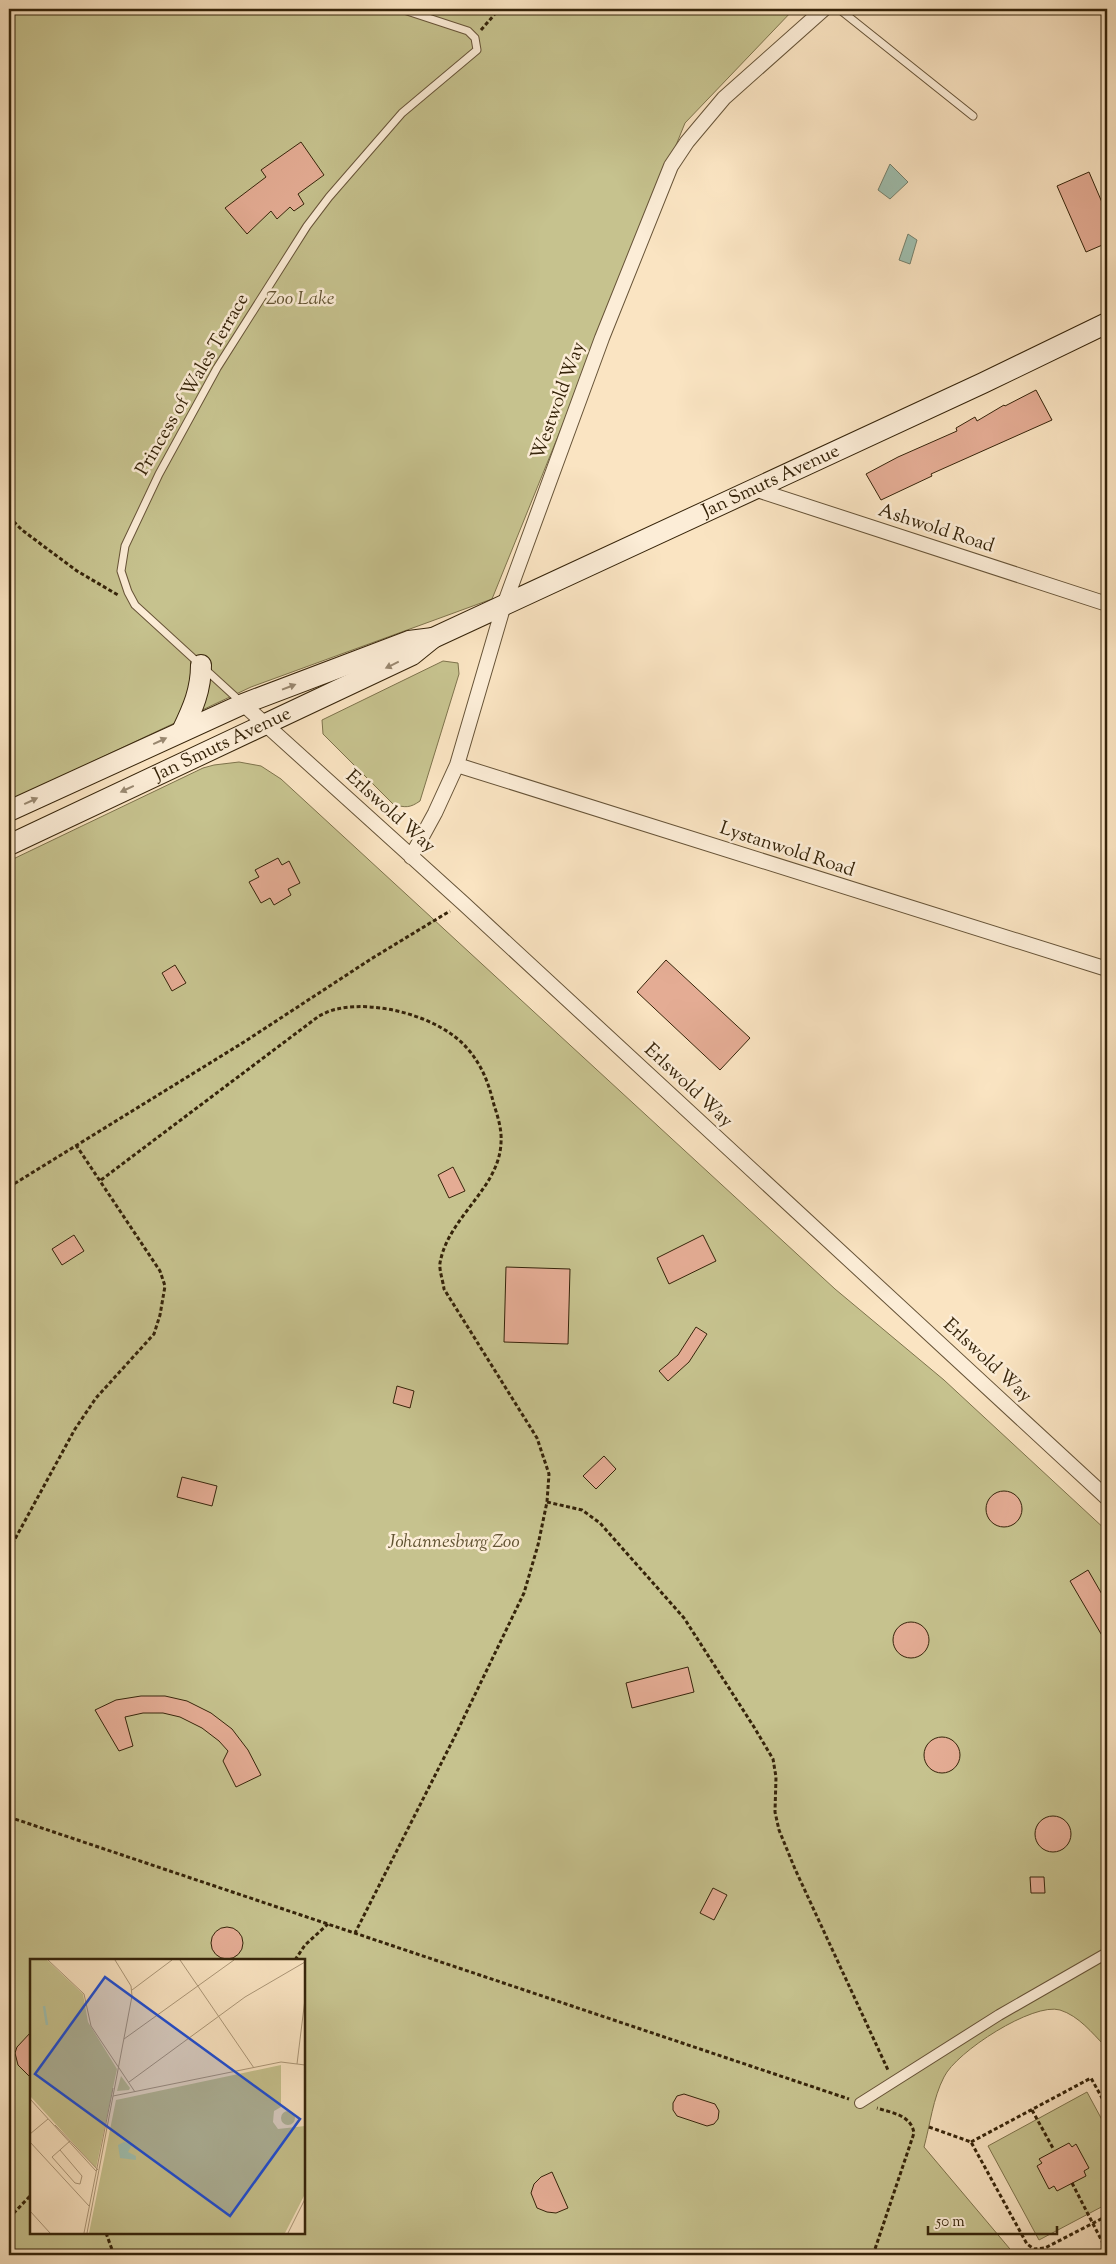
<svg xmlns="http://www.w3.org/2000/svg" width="1116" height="2264" viewBox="0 0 1116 2264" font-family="'Sorts Mill Goudy',serif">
	<rect width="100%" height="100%" fill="#fae4c2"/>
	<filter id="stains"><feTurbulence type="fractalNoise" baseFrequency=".004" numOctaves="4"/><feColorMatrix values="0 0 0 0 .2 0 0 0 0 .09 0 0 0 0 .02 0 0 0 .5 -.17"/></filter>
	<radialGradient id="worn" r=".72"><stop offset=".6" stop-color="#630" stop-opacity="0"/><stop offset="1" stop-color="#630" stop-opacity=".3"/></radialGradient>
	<path fill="#c6c28e" stroke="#7e734c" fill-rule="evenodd" d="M9,9H794L685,123L492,599L251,687L9,801Z
		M443,661L458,663L459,674L420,801C410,808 405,808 393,804L323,734L322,720Z
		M239,762L261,766L281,779L835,1289L944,1380L1107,1531V2045L1105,2046C1092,2033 1079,2016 1060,2010C1033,2002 956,2052 944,2077C933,2098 930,2125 924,2147L1015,2255H9V861L203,768L214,765ZM31,1960H304V2233H31Z
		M1087,2092L1107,2129V2204L1039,2240L988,2146Z"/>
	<path fill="#9fbfaf" stroke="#75816d" d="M890,164L908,182L890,199L878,190Z
		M908,234L917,240L910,264L899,260Z"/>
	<path fill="#e4ac94" stroke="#36240a" d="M301,142L324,175L298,194L304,204L294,211L290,207L277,219L271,211L247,234L225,208L266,177L261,170Z
		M1089,172L1107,214V243L1086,252L1057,186Z
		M1036,390L1052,420L931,474L932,476L881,500L866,474L898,457L957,431L956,428L975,417L977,421L1004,405L1005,406Z
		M278,858L282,865L289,861L300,883L288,889L291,895L274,905L270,898L261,903L249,882L259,877L255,870Z
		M666,960L750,1038L720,1070L637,992Z
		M175,965L186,983L172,991L162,973Z
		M453,1167L465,1191L449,1198L438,1175Z
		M74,1235L84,1251L62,1265L52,1249Z
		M703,1235L716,1261L669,1284L657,1258Z
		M506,1267L570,1269L568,1344L504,1342Z
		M696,1327L707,1334L689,1362L668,1381L659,1371L678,1355Z
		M397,1386L414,1391L410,1408L393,1403Z
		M604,1456L616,1469L596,1489L583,1476Z
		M182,1477L217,1486L212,1506L177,1497Z
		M986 1509a18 18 0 1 1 36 0a18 18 0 1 1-36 0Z
		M1088,1570L1107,1603V1644L1070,1581Z
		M893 1640a18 18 0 1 1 36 0a18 18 0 1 1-36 0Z
		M688,1667L694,1692L632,1708L626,1683Z
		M141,1696H165L187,1701L211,1713L232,1729L248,1750L261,1775L236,1787L223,1761L228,1751L219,1741L202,1728L180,1717L163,1713H143L125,1717L133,1746L119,1751L95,1710L116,1700Z
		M924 1755a18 18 0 1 1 36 0a18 18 0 1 1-36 0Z
		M1035 1834a18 18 0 1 1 36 0a18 18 0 1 1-36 0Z
		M1030,1877H1044L1045,1893H1031Z
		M713,1888L727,1895L714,1920L700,1913Z
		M211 1943a16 16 0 1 1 32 0a16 16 0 1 1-32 0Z
		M31,2032V2078L18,2065L15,2053L17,2047Z
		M684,2094L715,2104L719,2111L718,2119L714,2124L707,2126L677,2116L673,2110V2103L677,2096Z
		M1069,2143L1072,2147L1076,2144L1089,2168L1084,2171L1086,2176L1057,2191L1054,2186L1049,2189L1037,2166L1042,2163L1039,2159Z
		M552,2172L568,2208L556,2213L547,2212L537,2208L531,2193L534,2184L541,2177Z"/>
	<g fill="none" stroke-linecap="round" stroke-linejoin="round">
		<g stroke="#675438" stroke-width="9">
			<path id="service" d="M839,9L973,116
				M241,702L135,605L128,592L121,571L125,546L159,474L217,368L307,226L329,197L402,113L477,50L475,38L468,31L401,9"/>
		</g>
		<g stroke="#675438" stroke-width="12">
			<path id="pedestrian" d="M860,2103L999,2015L1107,1953"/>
		</g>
		<g stroke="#675438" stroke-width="16">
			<path id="minor" d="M754,489L1107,604
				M243,704L463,903L1107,1498
				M457,765L1107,969
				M411,857L435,813L457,765L503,608L602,338L671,166L687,142L724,98L824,9"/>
		</g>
		<g stroke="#36240a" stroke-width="22">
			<g id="secondary">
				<path d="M182,731C193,708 201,690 201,665"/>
				<path d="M9,811L243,704L409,641L433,638"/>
				<path id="s1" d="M9,845L412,655L433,638L983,383L1107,323"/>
			</g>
		</g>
		<path stroke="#36240a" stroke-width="3" stroke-dasharray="4 2.5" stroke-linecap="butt" d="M481,30L494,15L495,9
			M9,517L22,530L77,571L118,595
			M101,1180L319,1016C325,1013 331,1010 337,1009C377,1000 440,1017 467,1048C482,1065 489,1084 494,1105C498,1117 502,1130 501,1143C499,1189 448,1217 440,1263C439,1270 443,1281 444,1289L537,1438L549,1474L547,1502L538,1545L524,1593L454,1738L355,1933
			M9,1187L244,1042L371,959L450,911
			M547,1502L582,1510L600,1523L684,1618L754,1727L773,1759L776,1777L775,1812L779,1830L795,1869L888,2070
			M9,1550L75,1429L96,1398L154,1334L160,1315L165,1286L160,1271L76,1145
			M9,1817L849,2099
			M295,1960L305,1945L328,1924
			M1032,2110L1054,2150
			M929,2127L971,2142L1027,2244L1034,2249L1045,2248L1107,2216
			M971,2142L1091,2078L1107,2107
			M1072,2183L1107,2251
			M9,2218L31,2195
			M106,2233L114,2255
			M873,2255L914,2133C911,2115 892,2113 877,2108"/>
		<use href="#service" stroke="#fcedd7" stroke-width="7"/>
		<use href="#pedestrian" stroke="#fcedd7" stroke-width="10"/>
		<use href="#minor" stroke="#fcedd7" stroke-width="14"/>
		<use href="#secondary" stroke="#fcedd7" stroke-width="20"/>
	</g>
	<defs><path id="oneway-solid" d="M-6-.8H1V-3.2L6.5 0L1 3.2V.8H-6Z" transform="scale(1.25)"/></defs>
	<g fill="#998870">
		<use href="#oneway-solid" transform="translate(392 665) rotate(154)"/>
		<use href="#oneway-solid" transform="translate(289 687) rotate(-21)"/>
		<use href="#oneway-solid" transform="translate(160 741) rotate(-25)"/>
		<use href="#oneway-solid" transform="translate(127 789) rotate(155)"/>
		<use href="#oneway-solid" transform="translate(31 801) rotate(-25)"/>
	</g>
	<g text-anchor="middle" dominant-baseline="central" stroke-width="5" stroke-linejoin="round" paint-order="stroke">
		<g font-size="19" font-style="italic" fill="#615332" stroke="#fcedd7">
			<text x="300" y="299">Zoo Lake</text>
			<text x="454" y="1542">Johannesburg Zoo</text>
		</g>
		<g font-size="19" fill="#36240a" stroke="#fcedd7">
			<text transform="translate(193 385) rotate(-60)">Princess of Wales Terrace</text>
			<text transform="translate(559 401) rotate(-70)">Westwold Way</text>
			<text stroke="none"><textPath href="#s1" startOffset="845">Jan Smuts Avenue</textPath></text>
			<text transform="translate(936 529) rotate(18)">Ashwold Road</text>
			<text stroke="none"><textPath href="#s1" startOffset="236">Jan Smuts Avenue</textPath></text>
			<text transform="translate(390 812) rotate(42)">Erlswold Way</text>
			<text transform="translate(787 850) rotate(18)">Lystanwold Road</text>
			<text transform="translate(688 1086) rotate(43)">Erlswold Way</text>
			<text transform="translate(987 1361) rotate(43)">Erlswold Way</text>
		</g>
	</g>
	<g transform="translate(30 1959)">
		<rect width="275" height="275" fill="#fae4c2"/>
		<path d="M0,1H17L53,35L58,63L87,110L66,209L0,137ZM251,106V148L244,152L243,163L248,170L275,167V235L255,274H59L86,141ZM91,117L100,129L99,131L87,132ZM251 159a7 7 0 1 1 14 0a7 7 0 1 1-14 0Z" fill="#c6c28e"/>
		<path d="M94,183L102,186L98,193L106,197V201L90,199L88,186Z" fill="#9fbfaf"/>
		<path fill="none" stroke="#9fbfaf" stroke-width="2.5" d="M14,47L17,66"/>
		<path fill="none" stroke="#ac9778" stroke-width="1" d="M18,1L54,35L61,67L105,133M150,1L224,109M102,31L142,1M94,80L204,1M267,105L275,40M99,123L215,38L275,3M83,137L251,103L275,106M0,140L66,212M25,166L68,211M0,175L18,160M0,183L59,247M30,191L52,217L50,225L45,224L22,198L40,182M0,252L20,274M54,274L83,129M57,274L102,37L101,27L85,1M258,274L275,240"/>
		<path fill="#1d4ed8" fill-opacity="0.15" stroke="#1d4ed8" stroke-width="2.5" d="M75,18L270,160L200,257L5,115Z"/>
		<rect width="275" height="275" fill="none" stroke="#36240a" stroke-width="2.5"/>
	</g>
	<rect width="1116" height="2264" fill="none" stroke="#fae4c2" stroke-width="30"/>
	<rect x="10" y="10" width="1096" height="2244" fill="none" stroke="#36240a" stroke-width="2.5"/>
	<rect x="15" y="15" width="1086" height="2234" fill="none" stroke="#36240a"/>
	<path d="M928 2226v8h129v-8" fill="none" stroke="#36240a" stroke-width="2.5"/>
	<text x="936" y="2226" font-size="15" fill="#36240a" stroke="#fcedd7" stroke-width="4" paint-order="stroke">50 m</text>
	<rect width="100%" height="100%" filter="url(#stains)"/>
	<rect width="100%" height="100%" fill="url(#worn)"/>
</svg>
